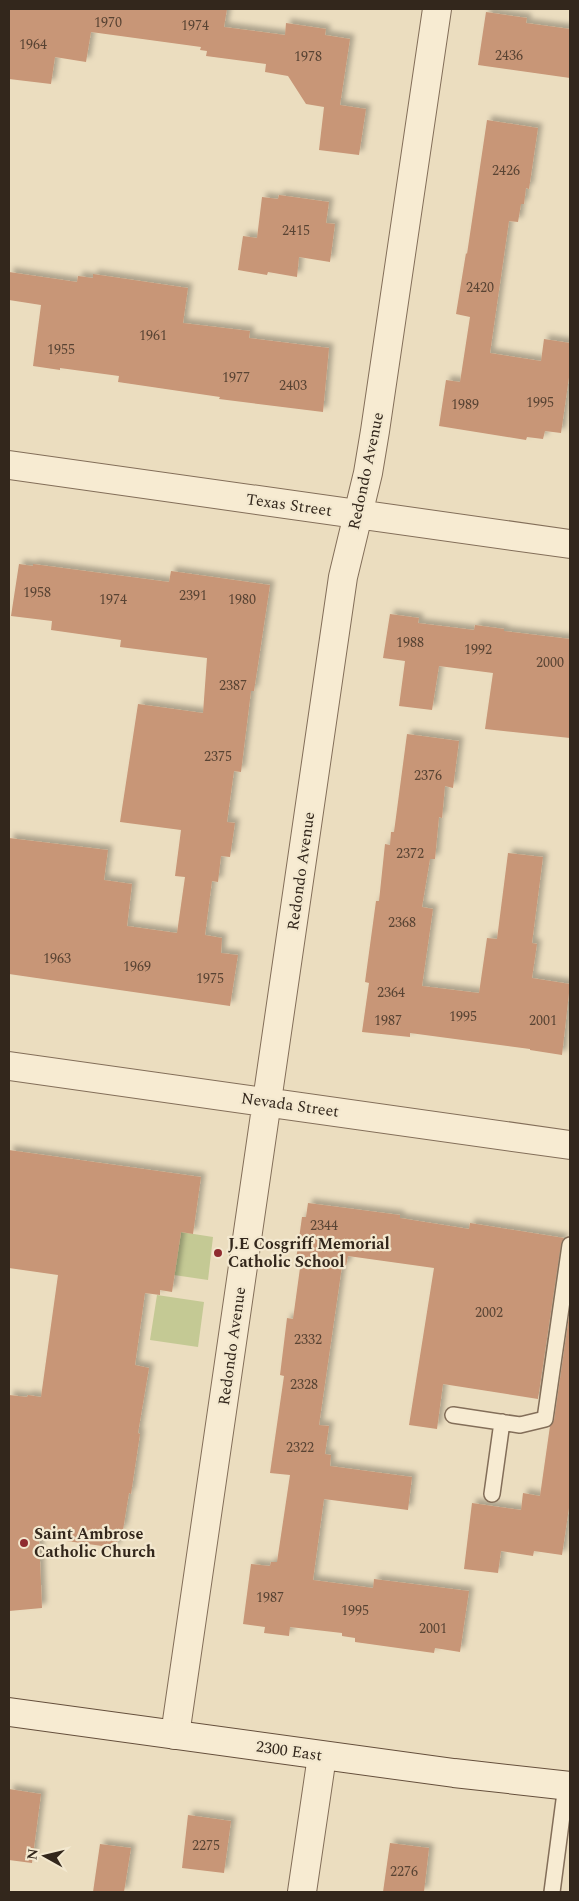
<svg xmlns="http://www.w3.org/2000/svg" width="579" height="1901" viewBox="0 0 579 1901" font-family="Spectral,serif">
	<defs>
		<filter id="shadow"><feDropShadow dx="4.5" dy="-4.5" stdDeviation="2.5" flood-color="#0004"/></filter>
	</defs>
	<rect width="100%" height="100%" fill="#ebddbf"/>
	<path fill="#c4c994" d="M181,1232L213,1237L208,1280L174,1275Z
		M157,1295L204,1302L198,1347L150,1340Z"/>
	<path fill="#c89677" filter="url(#shadow)" d="M9,9H227L224,27L285,35L286,23L326,29L325,35L350,39L340,105L366,109L359,155L319,150L324,107L306,104L288,76L265,72L266,64L206,56L207,51L200,50L201,47L91,32L86,62L55,57L51,84L9,79Z
		M486,12L527,18L526,23L570,29V78L478,65Z
		M487,120L538,128L529,189L526,188L524,204H521L518,222L509,221L490,353L541,361L544,339L570,343V370L561,433L545,431L543,439L527,437L526,440L439,426L446,380L460,382L470,317L456,314L466,253L467,254Z
		M279,195L329,202L326,223L335,224L330,262L299,257L297,277L268,272L267,275L238,270L243,236L257,238L262,197L278,199Z
		M9,272L77,282L78,276L93,278V274L188,288L183,323L250,331L249,338L329,348L323,412L219,399L220,397L118,382L119,376L60,368V370L33,366L41,305L9,300Z
		M19,564L33,566V564L169,582L171,571L270,585L254,691H251L241,772L234,771L227,822L235,823L230,857L221,856L218,882L212,881L205,935L222,938L221,953L238,955L230,1006L9,974V838L108,850L104,880L132,884L127,926L177,933L185,877L175,876L181,830L120,822L138,704L203,713L207,658L120,647L121,640L51,630L52,621L11,616Z
		M390,614L419,618L418,623L474,630L475,625L504,629V631L570,639V738L485,729L493,673L439,666L432,710L399,706L405,661L383,658Z
		M407,734L459,741L453,788L445,786L442,818L439,817L435,859H430L422,907L433,909L422,986L479,993L487,938L497,939L508,853L543,857L532,943L537,944L532,978L570,984L562,1055L530,1050V1049L410,1033V1037L362,1032L369,983L365,982L376,901H379L385,844L390,845L391,832H394Z
		M9,1150L201,1177L193,1234L181,1232L172,1292L160,1290V1295L145,1293L135,1365L149,1368L138,1433L140,1434L131,1494L129,1493L123,1530L120,1529L116,1548L39,1537L42,1608L9,1611V1395L27,1397L28,1395L41,1397L58,1275L9,1268Z
		M308,1203L400,1215V1218L469,1229L470,1223L564,1238L561,1244L538,1399L443,1384L437,1429L409,1425L434,1268L348,1256L346,1266H342L319,1425L329,1426L325,1454L331,1455L330,1466L412,1477L408,1510L324,1499L313,1580L373,1588L374,1579L469,1591L460,1652L435,1648L434,1653L355,1642V1638L342,1636V1633L290,1627L289,1636L264,1633L265,1627L243,1624L251,1564L270,1566L271,1562H277L290,1475L270,1473L284,1376L280,1375L287,1318L293,1319L300,1268L295,1267L302,1217H306Z
		M570,1309V1501L562,1555L534,1551L533,1556L501,1551L498,1573L464,1569L472,1503L521,1510L523,1493L540,1496L550,1426L554,1420Z
		M9,1789L41,1794L32,1863L9,1860Z
		M188,1815L231,1821L224,1873L182,1868Z
		M390,1843L429,1848L424,1892H383Z
		M100,1844L131,1848L124,1892H93Z"/>
	<g fill="none" stroke-linecap="round" stroke-linejoin="round">
		<g stroke="#836e59" stroke-width="18">
			<path id="lane" d="M453,1415L520,1425L545,1419L570,1245
				M492,1494L502,1422
				M552,1892L566,1785"/>
		</g>
		<g stroke="#836e59" stroke-width="30">
			<path id="street" d="M9,465L570,544
				M9,1066L570,1145
				M175,1735L343,577L368,473L375,431L437,9
				M302,1892L322,1756"/>
		</g>
		<g stroke="#654f3c" stroke-width="30">
			<path id="secondary" d="M9,1712L454,1773L570,1786"/>
		</g>
		<use href="#lane" stroke="#f7ebd2" stroke-width="15"/>
		<use href="#street" stroke="#f7ebd2" stroke-width="28"/>
		<use href="#secondary" stroke="#f7ebd2" stroke-width="28"/>
	</g>
	<g fill="#8f2b2f" stroke="#f3e8cf" stroke-width="2">
		<circle cx="218" cy="1253" r="5"/>
		<circle cx="24" cy="1543" r="5"/>
	</g>
	<g text-anchor="middle" dominant-baseline="central" stroke-width="4.5" stroke-linejoin="round" paint-order="stroke">
		<g font-size="14" fill="#584333">
			<text x="108" y="22">1970</text>
			<text x="195" y="25">1974</text>
			<text x="33" y="44">1964</text>
			<text x="509" y="55">2436</text>
			<text x="308" y="56">1978</text>
			<text x="506" y="170">2426</text>
			<text x="296" y="230">2415</text>
			<text x="480" y="287">2420</text>
			<text x="153" y="335">1961</text>
			<text x="61" y="349">1955</text>
			<text x="236" y="377">1977</text>
			<text x="293" y="385">2403</text>
			<text x="540" y="402">1995</text>
			<text x="465" y="404">1989</text>
			<text x="37" y="592">1958</text>
			<text x="193" y="595">2391</text>
			<text x="113" y="599">1974</text>
			<text x="242" y="599">1980</text>
			<text x="410" y="642">1988</text>
			<text x="478" y="649">1992</text>
			<text x="550" y="662">2000</text>
			<text x="233" y="685">2387</text>
			<text x="218" y="756">2375</text>
			<text x="428" y="775">2376</text>
			<text x="410" y="853">2372</text>
			<text x="402" y="922">2368</text>
			<text x="57" y="958">1963</text>
			<text x="137" y="966">1969</text>
			<text x="210" y="978">1975</text>
			<text x="391" y="992">2364</text>
			<text x="463" y="1016">1995</text>
			<text x="388" y="1020">1987</text>
			<text x="543" y="1020">2001</text>
			<text x="324" y="1225">2344</text>
			<text x="489" y="1312">2002</text>
			<text x="308" y="1339">2332</text>
			<text x="304" y="1384">2328</text>
			<text x="300" y="1447">2322</text>
			<text x="270" y="1597">1987</text>
			<text x="355" y="1610">1995</text>
			<text x="433" y="1628">2001</text>
			<text x="206" y="1845">2275</text>
			<text x="404" y="1871">2276</text>
		</g>
		<g font-size="16" fill="#33271c" stroke="#f3e8cf">
			<text transform="translate(366 471) rotate(-78)">Redondo Avenue</text>
			<text transform="translate(289 505) rotate(8)">Texas Street</text>
			<text transform="translate(301 871) rotate(-82)">Redondo Avenue</text>
			<text transform="translate(290 1105) rotate(8)">Nevada Street</text>
			<text transform="translate(232 1346) rotate(-82)">Redondo Avenue</text>
			<text transform="translate(289 1751) rotate(8)">2300 East</text>
		</g>
		<g font-size="16" font-weight="bold" fill="#33271c" stroke="#f3e8cf" text-anchor="start">
			<text x="228" y="1244">J.E Cosgriff Memorial<tspan x="228" dy="18">Catholic School</tspan></text>
			<text x="34" y="1534">Saint Ambrose<tspan x="34" dy="18">Catholic Church</tspan></text>
		</g>
	</g>
	<rect width="579" height="1901" fill="none" stroke="#33271c" stroke-width="20"/>
	<g transform="translate(45 1856) rotate(278)" stroke="#f3e8cf" stroke-width="4" paint-order="stroke">
	<path d="M0-4L9 19L0 12L-9 19Z" fill="#33271c"/>
	<text y="-8" font-size="14" font-weight="bold" text-anchor="middle" fill="#33271c">N</text>
	</g>
</svg>
